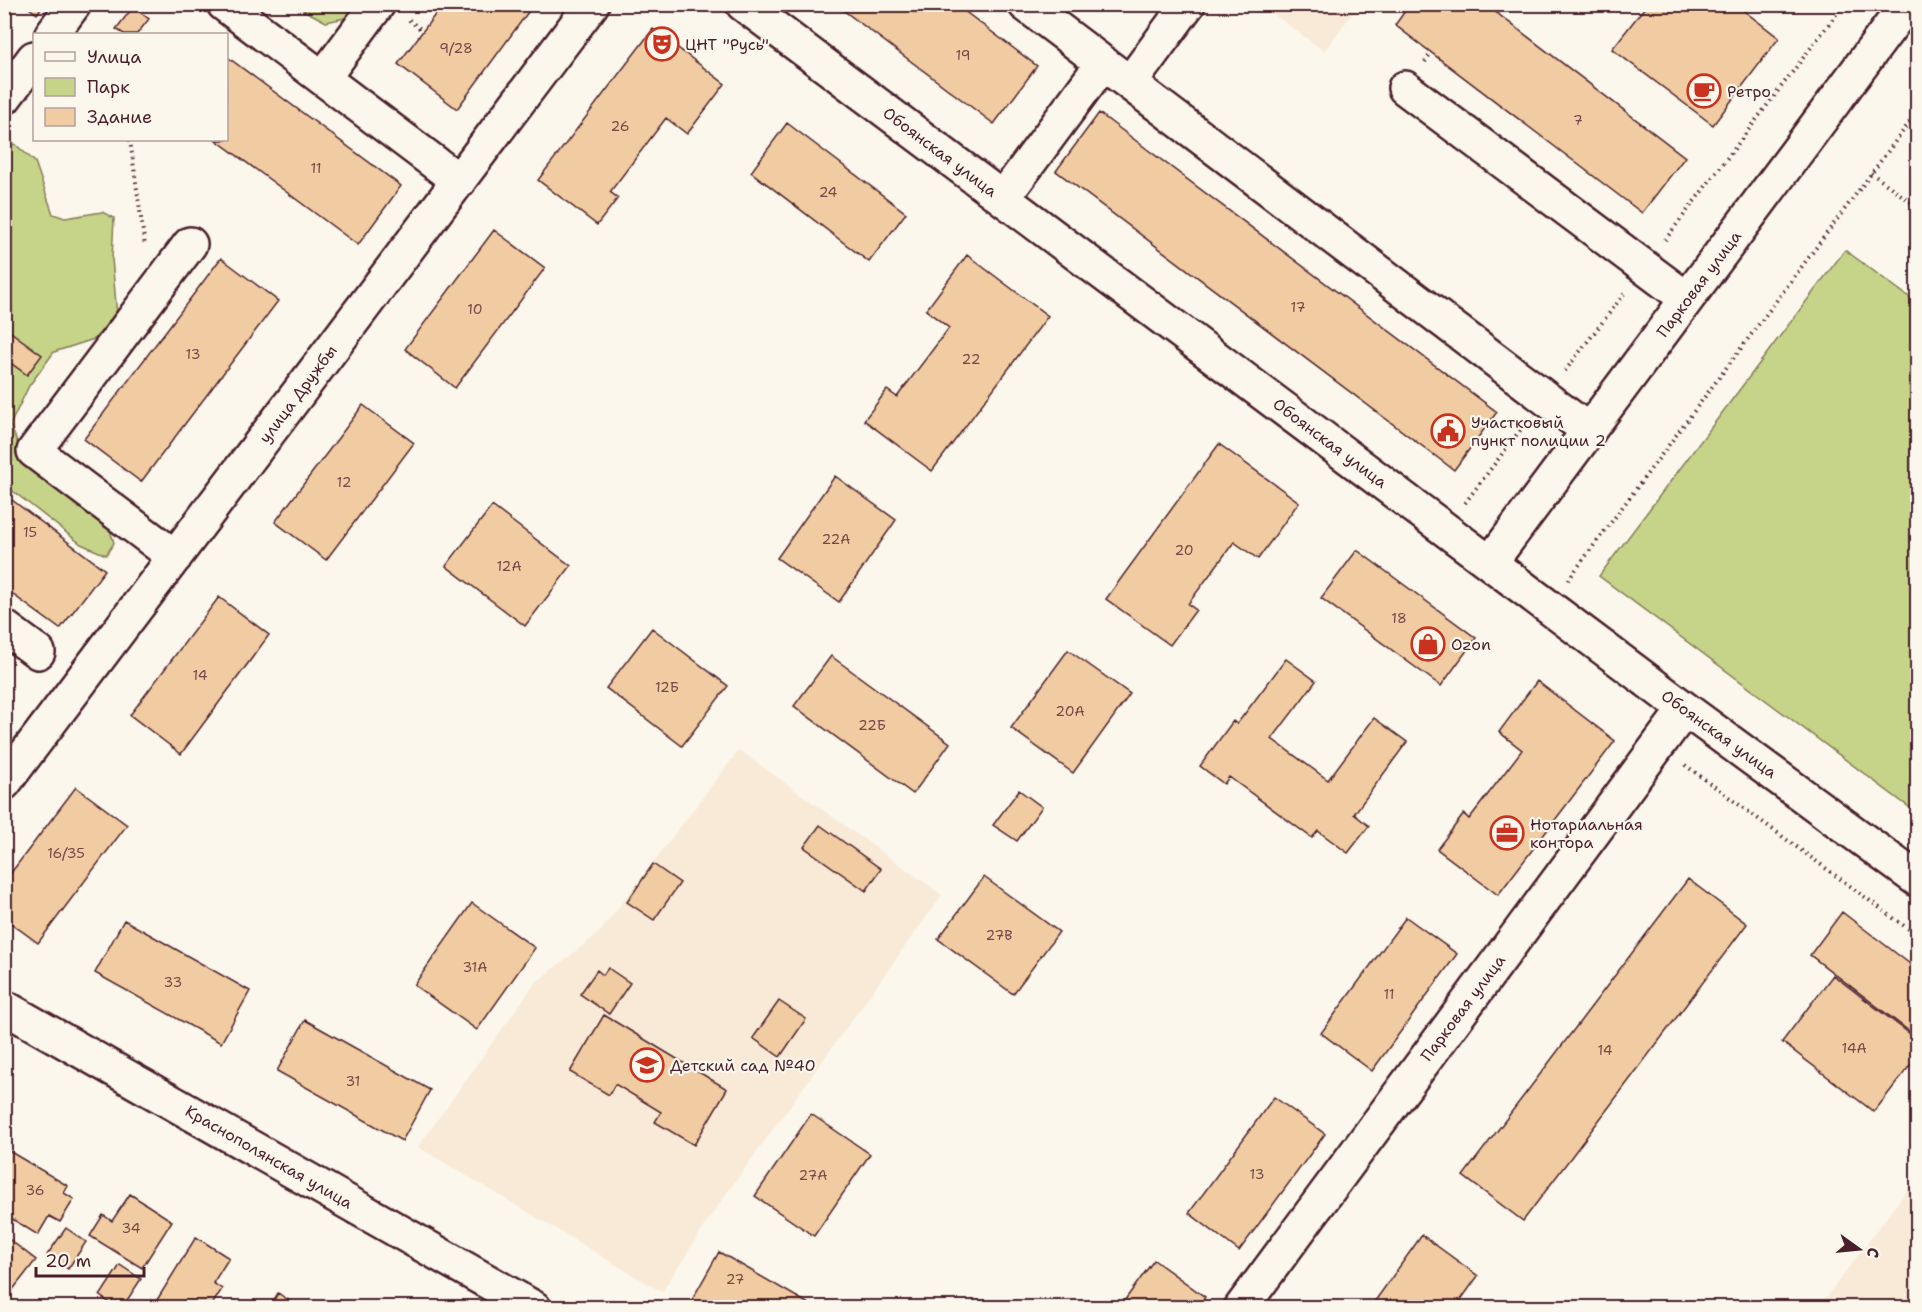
<svg xmlns="http://www.w3.org/2000/svg" width="1922" height="1312" viewBox="0 0 1922 1312" font-family="'Shantell Sans',sans-serif">
	<rect width="100%" height="100%" fill="#fbf7ec"/>
	<filter id="ink" filterUnits="userSpaceOnUse"><feTurbulence type="fractalNoise" baseFrequency=".0167" numOctaves="2"/><feDisplacementMap in="SourceGraphic" scale="12" xChannelSelector="R" yChannelSelector="G"/><feConvolveMatrix kernelMatrix="1 2 1 2 8 2 1 2 1" color-interpolation-filters="sRGB"/></filter>
	<g filter="url(#ink)">
		<path fill="#f8ead6" d="M1261,5H1359L1324,51Z
			M739,750L942,895L714,1211L662,1292L418,1147L535,983L599,933Z
			M1917,1177V1307H1819Z"/>
		<path fill="#c5d488" stroke="#887a5a" stroke-width="1.5" d="M294,5H353L350,17L326,22Z
			M15,144L35,162L53,214L65,218L102,212L114,218L112,259L117,315L94,339L54,352L29,386L10,425L27,464L110,530L114,543L106,555L81,544L5,485L4,148Z
			M1845,250L1917,303V813L1599,576Z"/>
		<path fill="#f1cba1" stroke="#4a1f2b" stroke-width="1.5" d="M24,4H44L37,14Z
			M443,4H534L457,109L398,64Z
			M835,4H955L1037,66L994,124Z
			M1410,4H1485L1685,157L1642,213L1395,25Z
			M1642,4H1735L1779,38L1713,125L1612,49L1645,7Z
			M133,7L149,19L137,34H124L116,29Z
			M653,29L725,84L687,134L666,118L610,192L618,198L597,225L538,180Z
			M226,56L401,186L358,245L216,140H226Z
			M1099,113L1497,412L1454,470L1056,171Z
			M787,123L906,213L869,262L751,172Z
			M494,230L545,268L455,388L405,349Z
			M967,255L1048,316L932,471L864,420L887,390L897,397L949,328L926,310Z
			M221,258L278,301L141,482L84,439Z
			M4,327L42,355L27,375L4,358Z
			M363,405L414,443L326,560L275,522Z
			M1219,444L1299,502L1258,559L1234,542L1188,604L1196,610L1170,645L1106,599Z
			M835,476L896,520L839,602L777,558Z
			M4,494L105,570L60,629L4,588Z
			M492,506L571,566L525,626L446,566Z
			M1357,550L1476,638L1441,686L1321,598Z
			M219,597L269,635L181,754L130,715Z
			M652,628L728,686L682,746L606,688Z
			M1068,650L1130,694L1073,773L1011,728Z
			M831,656L950,743L913,794L794,706Z
			M1286,659L1316,681L1272,739L1328,780L1374,718L1407,742L1354,814L1369,826L1348,853L1318,831L1312,838L1229,777L1224,784L1200,766L1233,721L1237,724Z
			M1537,681L1615,741L1498,895L1437,849L1464,814L1469,819L1522,750L1499,732Z
			M76,787L127,825L38,943L4,918V882Z
			M1019,790L1042,807L1017,841L993,825Z
			M820,825L881,869L866,891L804,847Z
			M653,864L680,883L654,920L627,902Z
			M984,877L1059,932L1013,994L938,939Z
			M1688,879L1747,924L1523,1221L1463,1176Z
			M472,903L535,948L477,1030L414,985Z
			M1842,912L1918,970V1038L1810,955Z
			M1406,917L1457,954L1372,1071L1321,1033Z
			M124,920L250,991L221,1043L95,973Z
			M608,968L630,983L609,1014L580,994L597,970L603,975Z
			M1833,975L1918,1040V1055L1874,1112L1782,1042Z
			M779,1001L806,1019L780,1057L753,1038Z
			M604,1015L727,1089L694,1145L655,1122L661,1112L615,1084L609,1095L570,1072Z
			M305,1020L430,1090L402,1141L277,1071Z
			M1274,1097L1325,1134L1239,1251L1189,1213Z
			M811,1114L870,1154L814,1236L755,1196Z
			M4,1148L68,1186L64,1193L74,1199L60,1222L49,1216L38,1235L4,1214Z
			M130,1194L172,1221L142,1268L90,1236L103,1215L112,1221Z
			M66,1228L86,1242L68,1269L47,1255Z
			M1422,1235L1478,1276L1455,1308H1370Z
			M6,1237L36,1260L4,1301V1268L6,1266L4,1265V1239Z
			M196,1237L229,1258L213,1283L222,1289L210,1308H152Z
			M719,1252L816,1308H693L689,1305Z
			M1154,1260L1205,1297L1198,1308H1119Z
			M120,1265L141,1279L122,1308H117L100,1296Z
			M278,1293L300,1308H269Z"/>
		<g fill="none" stroke-linecap="round" stroke-linejoin="round">
			<g stroke="#4a1f2b" stroke-width="38">
				<path id="minor" d="M224,4L459,181
					M743,4L1685,709L1918,880
					M1025,4L1589,431
					M52,34L74,4
					M323,78L378,4
					M1130,83L1188,4
					M1405,88L1687,299
					M4,98L34,58
					M1003,198L1103,63
					M175,557L34,451L190,244
					M1490,563L1907,4
					M4,627L38,652
					M4,783L592,4
					M4,1007L534,1308
					M1241,1308L1685,709"/>
			</g>
			<path stroke="#4a1f2b" stroke-width="4" stroke-dasharray="1.5 4.5" stroke-linecap="butt" d="M409,20L423,31
				M1425,62L1431,53
				M130,140L145,246
				M1871,173L1918,207
				M1665,240L1844,4
				M1565,371L1624,294
				M1465,503L1524,425
				M1568,580L1918,111
				M1685,765L1918,936"/>
			<use href="#minor" stroke="#fbf7ec" stroke-width="33"/>
		</g>
	</g>
	<defs>
		<g id="theatre-ring" transform="scale(1.725)"><circle r="9.5" fill="#fbf7ec" stroke="#c8321e" stroke-width="1.5"/><path d="M-5-5.5Q0-4 5-5.5V0Q5 5 0 6Q-5 5-5 0ZM-3.3-2.5H-1v1.5H-3.3ZM1-2.5H3.3v1.5H1ZM-2.8 1Q0 5.5 2.8 1Z" fill="#c8321e"/></g>
		<g id="cafe-ring" transform="scale(1.725)"><circle r="9.5" fill="#fbf7ec" stroke="#c8321e" stroke-width="1.5"/><path d="M-5.5-4.5H6V0H3Q3 3.5 0 3.5H-2.5Q-5.5 3.5-5.5 0ZM3-3.2v2h1.7v-2ZM-6 4.5H4V6H-6Z" fill="#c8321e"/></g>
		<g id="civic-ring" transform="scale(1.725)"><circle r="9.5" fill="#fbf7ec" stroke="#c8321e" stroke-width="1.5"/><path d="M-.6-6.5H3V-4.5H.6V-3L4-1V1h2V6H-6V1h2V-1L-.6-3ZM-1.2 2.5V6h2.4V2.5Z" fill="#c8321e"/></g>
		<g id="shop-ring" transform="scale(1.725)"><circle r="9.5" fill="#fbf7ec" stroke="#c8321e" stroke-width="1.5"/><path d="M-5-2.5h2.3a2.7 3.5 0 0 1 5.4 0H5L5.5 6h-11ZM-1.5-2.5h3a1.5 2.3 0 0 0-3 0Z" fill="#c8321e"/></g>
		<g id="office-ring" transform="scale(1.725)"><circle r="9.5" fill="#fbf7ec" stroke="#c8321e" stroke-width="1.5"/><path d="M-6-3h4V-5.5h4V-3h4V5H-6ZM-1-4.5V-3h2v-1.5ZM-6 0V1H6V0Z" fill="#c8321e"/></g>
		<g id="school-ring" transform="scale(1.725)"><circle r="9.5" fill="#fbf7ec" stroke="#c8321e" stroke-width="1.5"/><path d="M0-5L7-2L0 1L-7-2ZM-4 1L0 2.5L4 1V4Q0 6-4 4Z" fill="#c8321e"/></g>
	</defs>
	<g fill-rule="evenodd">
		<use href="#theatre-ring" x="662" y="44"/>
		<use href="#cafe-ring" x="1704" y="91"/>
		<use href="#civic-ring" x="1448" y="431"/>
		<use href="#shop-ring" x="1428" y="644"/>
		<use href="#office-ring" x="1507" y="833"/>
		<use href="#school-ring" x="647" y="1065"/>
	</g>
	<g text-anchor="middle" dominant-baseline="central" stroke-width="4.5" stroke-linejoin="round" paint-order="stroke">
		<g font-size="14" fill="#744a48">
			<text x="456" y="48">9/28</text>
			<text x="963" y="55">19</text>
			<text x="1578" y="120">7</text>
			<text x="620" y="126">26</text>
			<text x="316" y="168">11</text>
			<text x="828" y="192">24</text>
			<text x="1298" y="307">17</text>
			<text x="475" y="309">10</text>
			<text x="193" y="354">13</text>
			<text x="971" y="359">22</text>
			<text x="344" y="482">12</text>
			<text x="30" y="532">15</text>
			<text x="836" y="539">22А</text>
			<text x="1184" y="550">20</text>
			<text x="509" y="566">12А</text>
			<text x="1399" y="618">18</text>
			<text x="200" y="675">14</text>
			<text x="667" y="687">12Б</text>
			<text x="1070" y="711">20А</text>
			<text x="872" y="725">22Б</text>
			<text x="66" y="853">16/35</text>
			<text x="999" y="935">27В</text>
			<text x="475" y="967">31А</text>
			<text x="173" y="982">33</text>
			<text x="1389" y="994">11</text>
			<text x="1854" y="1048">14А</text>
			<text x="1605" y="1050">14</text>
			<text x="353" y="1081">31</text>
			<text x="1257" y="1174">13</text>
			<text x="813" y="1175">27А</text>
			<text x="35" y="1190">36</text>
			<text x="131" y="1228">34</text>
			<text x="735" y="1279">27</text>
		</g>
		<g font-size="16" fill="#4a1f2b" stroke="#fbf7ec" text-anchor="start">
			<text x="685" y="44">ЦНТ "Русь"</text>
			<text x="1727" y="91">Ретро</text>
			<text x="1471" y="422">Участковый<tspan x="1471" dy="18">пункт полиции 2</tspan></text>
			<text x="1451" y="644">Ozon</text>
			<text x="1530" y="824">Нотариальная<tspan x="1530" dy="18">контора</tspan></text>
			<text x="670" y="1065">Детский сад №40</text>
		</g>
		<g font-size="16" fill="#4a1f2b" stroke="#fbf7ec">
			<text transform="translate(940 152) rotate(37)">Обоянская улица</text>
			<text transform="translate(1699 284) rotate(-53)">Парковая улица</text>
			<text transform="translate(298 394) rotate(-53)">улица Дружбы</text>
			<text transform="translate(1330 443) rotate(37)">Обоянская улица</text>
			<text transform="translate(1719 734) rotate(36)">Обоянская улица</text>
			<text transform="translate(1463 1008) rotate(-53)">Парковая улица</text>
			<text transform="translate(269 1157) rotate(30)">Краснополянская улица</text>
		</g>
	</g>
	<rect width="1922" height="1312" fill="none" stroke="#fbf7ec" stroke-width="24"/>
	<rect x="12" y="12" width="1898" height="1288" fill="none" stroke="#4a1f2b" stroke-width="2" filter="url(#ink)"/>
	<rect x="33" y="33" width="195" height="108" fill="#fbf7ec" stroke="#b4a19f" stroke-width="1.5"/>
	<rect x="45" y="52" width="30" height="9" fill="#fbf7ec" stroke="#b4a19f" stroke-width="1.5"/>
	<text x="87" y="63" font-size="18" fill="#4a1f2b">Улица</text>
	<rect x="45" y="78" width="30" height="18" fill="#c5d488" stroke="#b4a19f" stroke-width="1.5"/>
	<text x="87" y="93" font-size="18" fill="#4a1f2b">Парк</text>
	<rect x="45" y="108" width="30" height="18" fill="#f1cba1" stroke="#b4a19f" stroke-width="1.5"/>
	<text x="87" y="123" font-size="18" fill="#4a1f2b">Здание</text>
	<g transform="translate(1859 1249) rotate(105)" stroke="#fbf7ec" stroke-width="4.5" paint-order="stroke">
	<path d="M0-4.5L10 22L0 15L-10 22Z" fill="#4a1f2b"/>
	<text y="-9" font-size="16" font-weight="bold" text-anchor="middle" fill="#4a1f2b">С</text>
	</g>
	<path d="M36 1267v9h108v-9" fill="none" stroke="#4a1f2b" stroke-width="3"/>
	<text x="45" y="1267" font-size="18" fill="#4a1f2b" stroke="#fbf7ec" stroke-width="4.5" paint-order="stroke">20 m</text>
</svg>
